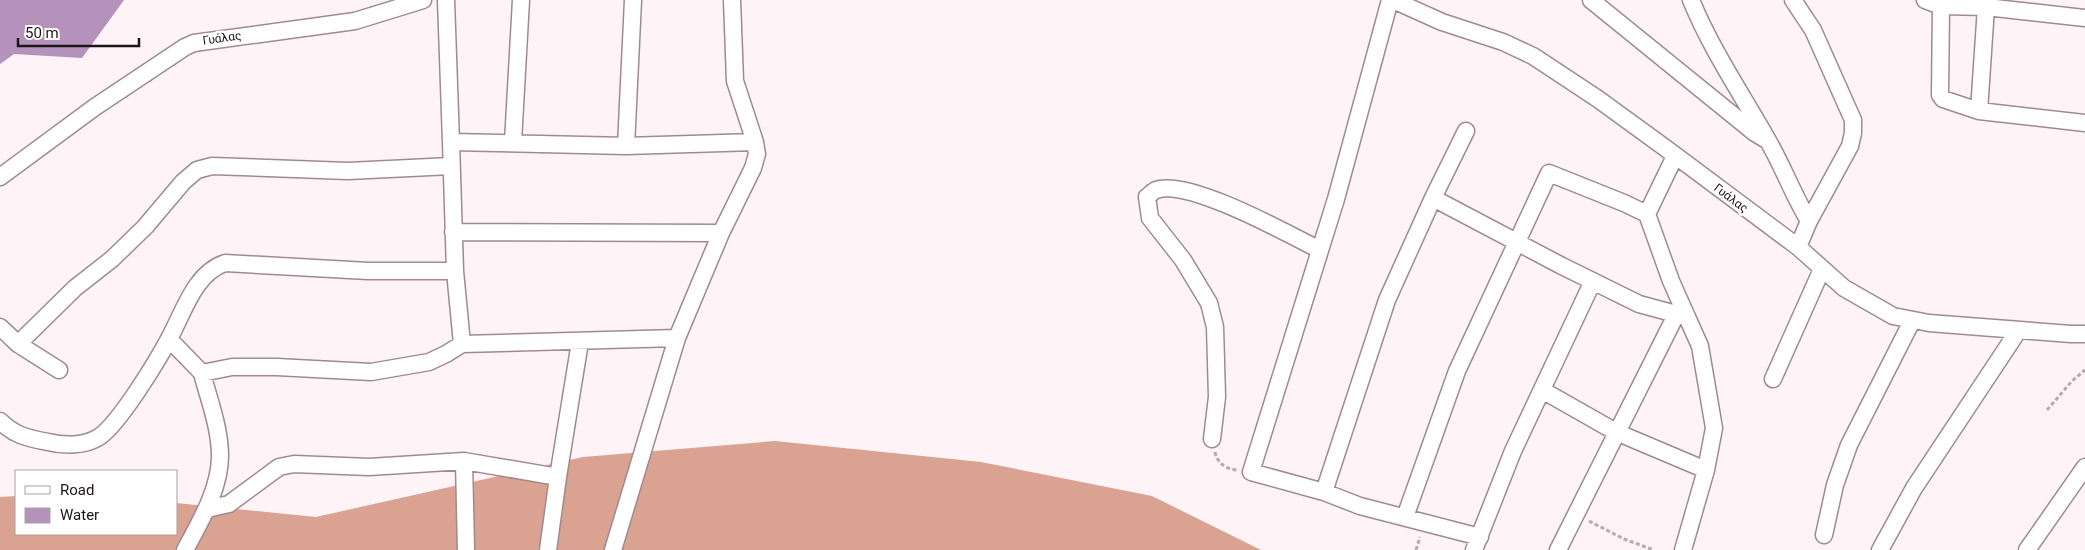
<svg xmlns="http://www.w3.org/2000/svg" width="2085" height="550" viewBox="0 0 2085 550" font-family="Roboto,sans-serif">
	<rect width="100%" height="100%" fill="#fef3f6"/>
	<path fill="#d9a291" d="M775,441L981,462L1152,496L1261,550H0V497L16,496V534H176V503L316,517L583,457Z"/>
	<path fill="#b492bb" d="M0,0H124L82,58L14,54L0,64Z"/>
	<g fill="none" stroke-linecap="round" stroke-linejoin="round">
		<g stroke="#a18990" stroke-width="19">
			<path id="minor" d="M446,0L451,142L626,146L755,142L757,154L753,168L721,233L677,338L613,550
				M732,0L735,81L755,142
				M1390,0L1336,199L1251,472L1324,492L1360,506L1480,537
				M1393,0L1442,22L1503,42L1533,56L1598,99L1664,147L1798,247L1844,288L1893,316L1929,323L2071,334H2085
				M1591,0L1755,133L1765,139
				M1691,0C1711,49 1741,93 1767,139C1783,166 1793,195 1809,221
				M1793,0L1813,30L1853,120V133L1850,146L1809,221L1798,247
				M1925,0L1941,6L1986,7L2085,18
				M1941,6L1940,95L1943,99L1979,111L2085,123
				M1979,111L1986,7
				M451,142L455,271L462,344L677,338
				M513,142L521,0
				M626,146L633,0
				M1675,156L1647,214L1671,281L1687,317
				M0,177L95,107L185,47L194,43L355,21L423,0
				M1433,198L1562,266L1639,304L1687,317L1700,346L1714,428L1706,470L1683,550
				M453,232L721,233
				M0,327L18,344L59,370
				M169,339L202,373L232,367H277L371,372L429,362L446,354L462,344
				M18,344L75,288L112,259L145,227L183,182L197,170L212,166L348,171L451,166
				M1773,379L1822,269
				M1542,390L1616,432L1706,470
				M0,421C15,436 28,438 48,442C64,446 85,446 99,437C119,424 158,360 170,337C184,311 195,273 225,263L368,271H455
				M1212,439L1217,397L1215,327L1209,303L1183,260L1150,218L1147,197C1150,195 1153,191 1156,190C1188,178 1288,234 1320,250
				M464,461L466,550
				M558,477L580,342
				M1324,492L1387,300L1433,198L1466,131
				M207,509L229,504L279,467L294,464L369,467L464,461L558,477L548,550
				M1405,517L1457,371L1549,173L1624,203L1647,214
				M1824,535L1835,485L1849,445L1912,321
				M185,550C200,522 220,489 220,456C220,428 209,400 202,373
				M1474,550L1513,451L1593,281
				M1558,550L1676,315
				M1880,550L1914,488L2018,331
				M2027,550L2085,467"/>
		</g>
		<path stroke="#b6abae" stroke-width="3" stroke-dasharray="4 2.5" stroke-linecap="butt" d="M2047,410L2072,381L2085,370
			M1215,452C1217,463 1226,469 1237,470
			M1589,521L1624,539L1654,550
			M1416,550L1420,537"/>
		<use href="#minor" stroke="#fff" stroke-width="16"/>
	</g>
	<g text-anchor="middle" dominant-baseline="central" stroke-width="5" stroke-linejoin="round" paint-order="stroke">
		<g font-size="12" fill="#1e1517" stroke="#fff">
			<text transform="translate(222 38) rotate(-8)">Γυάλας</text>
			<text transform="translate(1731 198) rotate(37)">Γυάλας</text>
		</g>
	</g>
	<rect x="15" y="470" width="162" height="65" fill="#ffffff" stroke="#a5a1a2"/>
	<rect x="25" y="486" width="25" height="8" fill="#ffffff" stroke="#a5a1a2"/>
	<text x="60" y="495" font-size="15" fill="#1e1517">Road</text>
	<rect x="25" y="508" width="25" height="15" fill="#b492bb" stroke="#a5a1a2"/>
	<text x="60" y="520" font-size="15" fill="#1e1517">Water</text>
	<path d="M18 38v8h121v-8" fill="none" stroke="#1e1517" stroke-width="2.5"/>
	<text x="25" y="38" font-size="15" fill="#1e1517" stroke="#ffffff" stroke-width="4" paint-order="stroke">50 m</text>
</svg>
